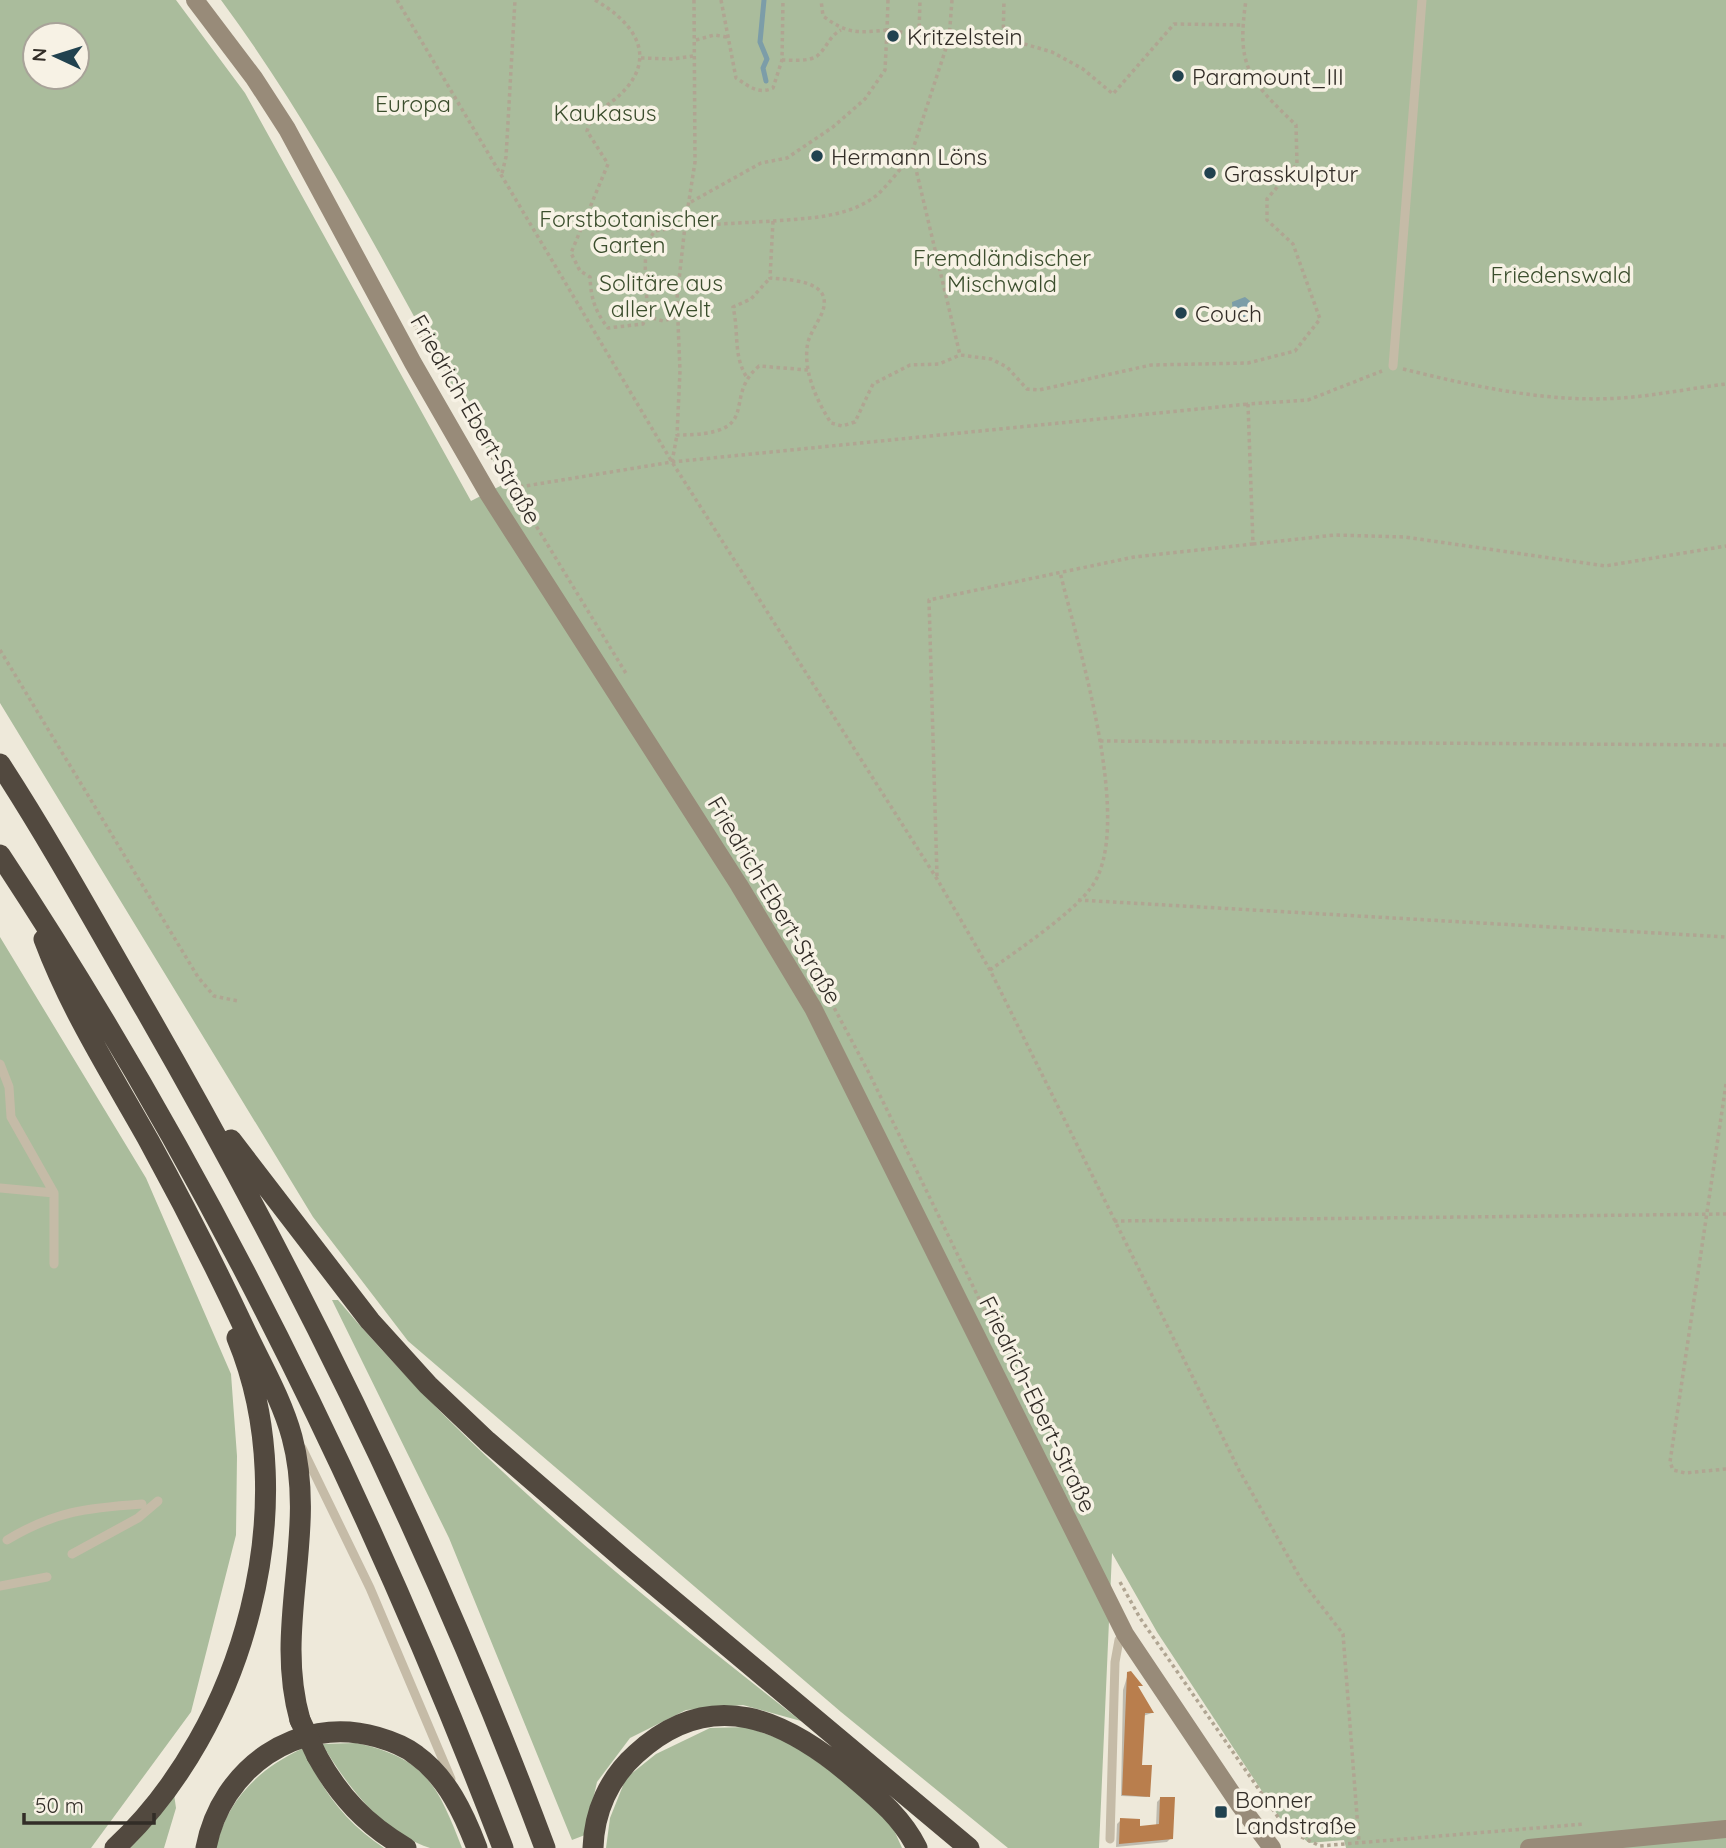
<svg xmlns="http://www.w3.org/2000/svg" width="1726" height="1848" viewBox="0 0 1726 1848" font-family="Quicksand,sans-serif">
	<rect width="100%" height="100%" fill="#eee9da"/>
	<path fill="#aabc9c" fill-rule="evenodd" d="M0,0H176L245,93L471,501L506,483C413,321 332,150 221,0H1726V1848H1346L1344,1840L1309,1843L1281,1820L1157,1632L1112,1553L1099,1848H1008L841,1712L408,1341L313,1217L0,703ZM35,35H77V77H35Z
		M0,937L146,1178L231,1374L237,1456L236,1535L191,1712L91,1848H0Z
		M332,1300H338C472,1459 637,1593 801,1721L743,1705L686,1710L630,1738L597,1782L585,1835L572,1840L449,1538Z
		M747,1727L791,1743L841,1779L890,1821L902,1848H606L610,1818L626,1778L656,1754L710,1728Z
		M356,1743C426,1758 438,1786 462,1848C452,1848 439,1848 430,1848C382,1833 346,1784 322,1744Z
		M303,1748C322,1791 345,1822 384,1848H216C227,1799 259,1769 303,1748Z
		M174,1794L176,1808L164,1848H130Z"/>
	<path fill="#7c9da8" d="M1245,297L1250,301L1251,318L1240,323L1233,315L1232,302Z"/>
	<path fill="#0003" d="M1128,1674L1140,1686H1137L1152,1713L1143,1716L1140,1764L1147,1797L1121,1796L1123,1690Z
		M1161,1798L1171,1838L1167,1842L1116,1847L1117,1824L1121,1820L1138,1828L1156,1826L1157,1802Z"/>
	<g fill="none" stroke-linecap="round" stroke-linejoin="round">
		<path stroke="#7c9da8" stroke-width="5" d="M764,0L760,42L767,59L763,68L766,81"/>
	</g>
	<path fill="#b97e4d" d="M1131,1671L1143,1686H1138L1154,1713H1145L1142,1765H1152L1150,1797L1122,1795L1127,1672Z
		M1160,1797H1175L1173,1839L1119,1844L1120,1818L1140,1819V1826L1159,1824Z"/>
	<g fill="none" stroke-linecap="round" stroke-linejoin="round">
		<path stroke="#b0a592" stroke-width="3.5" stroke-dasharray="3.5 3.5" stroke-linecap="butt" d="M397,0L672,462L937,879L990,970L1239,1470L1302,1581L1343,1634L1359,1842
			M595,0C657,36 653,80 593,114L587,131L608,164L571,253L580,271L590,277C591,299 595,311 608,328L643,324C654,300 635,254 655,231L685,226L677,298L680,371L677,435C767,435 720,399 759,366L808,370
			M694,0L695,162L685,226L773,221L770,278C790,280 835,280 822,313C818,322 811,332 808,342C802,370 817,401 831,423L842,426L855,422L873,384L910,365L939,364L960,355L991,359L1007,367L1027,389L1039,390L1151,365L1248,363L1295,351L1320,319L1293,244L1267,220V199L1297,164L1296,125C1249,80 1236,67 1246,0
			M721,0L736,78C749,86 758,95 773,88L782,60L783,0
			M888,0L887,30L949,39L1021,43L1052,52L1083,69L1113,94L1174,24L1243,25
			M919,34L920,0
			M696,40L714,35L727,37
			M1003,42L1004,0
			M641,58L673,59L693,56
			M782,60C792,60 808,62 817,56C827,48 829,36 841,30
			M910,158L949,39L952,0
			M502,173L506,157L515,0
			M691,202L761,163L787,158L833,127L865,99L885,70L887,30C858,33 847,34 823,16L821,0
			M773,221C809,218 848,218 877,195C889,184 899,170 910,158L914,161L960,355
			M646,316L663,321L677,317
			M413,323L438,369
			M1403,369C1473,386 1547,403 1620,398C1655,396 1691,388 1726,384
			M746,376C733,354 739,332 733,307L751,299L770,278
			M475,433L513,488L627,675
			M672,462L677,435
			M513,488L672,462L1248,404
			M1253,544L1335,535L1404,537L1605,566L1726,546
			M0,650L198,977L214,996L238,1001
			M1100,741L1726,745
			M937,876L929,600L1134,557L1253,544L1248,404L1308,400L1382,371
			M1078,900L1726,937
			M990,970C1018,950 1070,915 1090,889C1137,830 1077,643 1060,572
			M831,1002L869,1073L987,1315
			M1726,1084L1670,1462L1673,1470L1685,1473L1726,1469
			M1114,1221L1726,1214
			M1120,1582L1140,1618L1287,1830L1320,1846L1584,1824"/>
		<path stroke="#c5bba7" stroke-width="9" d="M1393,366L1422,0
			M0,1064L9,1087L11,1117L54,1193V1264
			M0,1188L54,1193
			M302,1448L370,1588L451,1779
			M7,1540C55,1511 87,1508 142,1504
			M72,1554L138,1518L158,1501
			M0,1586L47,1577
			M1110,1839L1115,1662L1119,1640L1125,1634"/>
		<path stroke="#988b79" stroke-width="18" d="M195,0L254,78L287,129L413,363L489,495L739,885L813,1008L1125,1634L1239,1804L1272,1848
			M1529,1848L1726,1829"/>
		<path stroke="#52493f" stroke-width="21" d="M0,764C52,844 98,928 146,1011C300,1279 437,1558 545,1848
			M0,855C205,1165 370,1501 503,1848
			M44,939C71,1011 112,1075 149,1141C183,1203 215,1266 245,1330C261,1364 282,1400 292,1437C318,1533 273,1626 300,1720
			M231,1140L370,1321L428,1385L487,1441L626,1561L969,1848
			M317,1756C339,1796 366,1825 406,1848
			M115,1848C244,1728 306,1504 237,1338
			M206,1848C221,1769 297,1714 377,1737C391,1741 405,1746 416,1755C447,1777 464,1814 477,1848
			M593,1848C594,1812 609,1778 636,1754C712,1684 786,1720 853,1777C879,1799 902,1818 917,1848"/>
		<path stroke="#52493f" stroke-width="21" d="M300,1720L317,1756"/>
	</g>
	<g fill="#21424f" stroke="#f7f2e5" stroke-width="2.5">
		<circle cx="893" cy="36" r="7"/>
		<circle cx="1178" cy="76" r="7"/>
		<circle cx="817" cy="156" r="7"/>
		<circle cx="1210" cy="173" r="7"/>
		<circle cx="1181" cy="313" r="7"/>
		<rect x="1214" y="1805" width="14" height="14" rx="3.5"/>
	</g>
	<g text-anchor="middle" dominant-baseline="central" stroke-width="7" stroke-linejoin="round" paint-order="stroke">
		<g font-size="23" fill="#322d27" stroke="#f7f2e5" text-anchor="start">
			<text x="907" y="36">Kritzelstein</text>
			<text x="1192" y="76">Paramount_III</text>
			<text x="831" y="156">Hermann Löns</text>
			<text x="1224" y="173">Grasskulptur</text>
			<text x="1195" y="313">Couch</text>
			<text x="1235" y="1799">Bonner<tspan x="1235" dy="26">Landstraße</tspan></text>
		</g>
		<g font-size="23" fill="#3b4e2d" stroke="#f7f2e5">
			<text x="413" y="103">Europa</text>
			<text x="605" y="112">Kaukasus</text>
			<text x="629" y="218">Forstbotanischer<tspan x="629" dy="26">Garten</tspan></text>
			<text x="1002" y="257">Fremdländischer<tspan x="1002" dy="26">Mischwald</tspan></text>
			<text x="1561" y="274">Friedenswald</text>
			<text x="661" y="282">Solitäre aus<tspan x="661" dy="26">aller Welt</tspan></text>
		</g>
		<g font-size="23" fill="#322d27" stroke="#f7f2e5">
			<text transform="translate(476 419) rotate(60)">Friedrich-Ebert-Straße</text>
			<text transform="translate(775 900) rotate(59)">Friedrich-Ebert-Straße</text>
			<text transform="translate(1038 1404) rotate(64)">Friedrich-Ebert-Straße</text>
		</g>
	</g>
	<g transform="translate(56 56) rotate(274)"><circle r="33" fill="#f7f2e5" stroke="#a8a399" stroke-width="2"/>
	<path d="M0-5L12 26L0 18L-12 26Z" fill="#21424f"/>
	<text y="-10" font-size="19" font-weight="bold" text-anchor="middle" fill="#322d27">N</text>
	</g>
	<path d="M24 1813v10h130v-10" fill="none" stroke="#322d27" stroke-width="3.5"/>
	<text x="35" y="1813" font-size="21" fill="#322d27" stroke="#f7f2e5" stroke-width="5" paint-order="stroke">50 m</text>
</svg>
